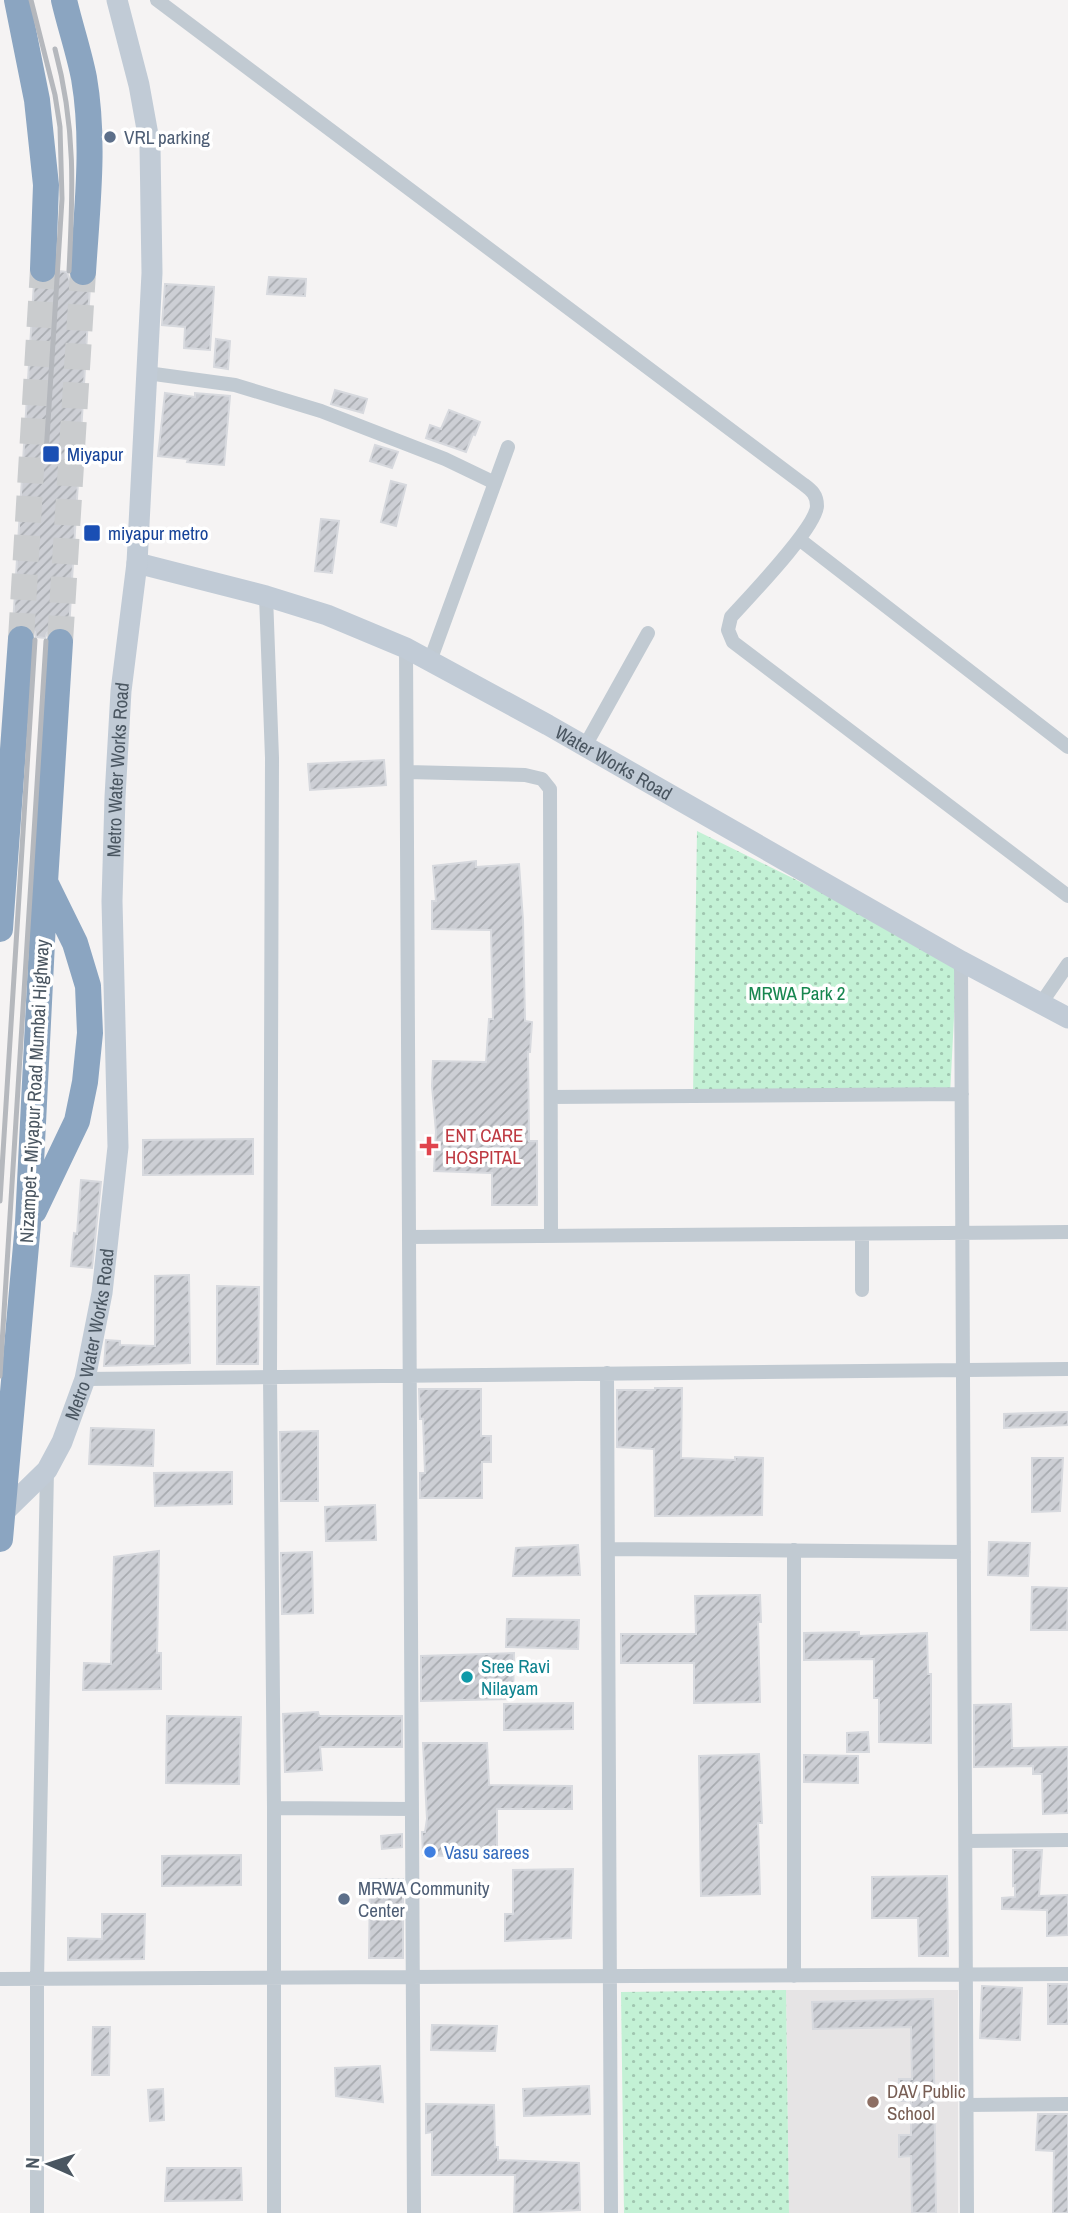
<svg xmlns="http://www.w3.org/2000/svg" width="1068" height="2213" viewBox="0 0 1068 2213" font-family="'Archivo Narrow',sans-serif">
	<defs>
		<pattern id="park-dots" width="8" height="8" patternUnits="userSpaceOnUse" patternTransform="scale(1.75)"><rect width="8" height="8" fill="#c3f1d5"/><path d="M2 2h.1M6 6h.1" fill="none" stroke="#a0c6b0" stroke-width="1.8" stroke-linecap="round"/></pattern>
		<pattern id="building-hatch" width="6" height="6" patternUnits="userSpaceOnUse" patternTransform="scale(1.75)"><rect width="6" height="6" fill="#cdcfd5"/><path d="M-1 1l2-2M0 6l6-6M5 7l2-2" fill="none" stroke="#a8abb0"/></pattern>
	</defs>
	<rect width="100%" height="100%" fill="#f5f3f3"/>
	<path fill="#e6e4e5" d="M786,1990H958V2213H789Z"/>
	<path fill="url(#park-dots)" d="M697,831L957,959L950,1095L693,1096Z
		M786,1990L789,2213H624L621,1992Z"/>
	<path fill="url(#building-hatch)" stroke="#d7d9de" stroke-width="2" d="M58,271L67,272L69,279L75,285L83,288L90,286L69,629L62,626L54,628L47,633L45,638L36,637L35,632L29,626L21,623L13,625L34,282L42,285L50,283L56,278Z
		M269,277L306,279L305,296L267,294Z
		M165,284L214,287L210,350L184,348L185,327L162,325Z
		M216,339L230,341L228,369L214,367Z
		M335,390L367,399L363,413L331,404Z
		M165,393L195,397V393L230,396L224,465L187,462L188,459L158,456Z
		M449,410L480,422L475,435L473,434L466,452L426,438L430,425L441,429Z
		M375,445L398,452L392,468L370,461Z
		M391,481L406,485L396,526L381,522Z
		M321,519L339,521L332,573L315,571Z
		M384,760L386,785L310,790L308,764Z
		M476,861V867L519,864L523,920L525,1021L532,1022L530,1052H528L529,1141H537V1205H492V1173L434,1171L436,1132L432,1086L433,1061L486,1062L489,1019H493L491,930L432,929V901H436L433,866Z
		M253,1139V1174L143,1175V1140Z
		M81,1180L101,1182L92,1268L71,1266L74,1233L77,1234Z
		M189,1275L190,1363L104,1366L106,1340L120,1341V1345L155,1346V1276Z
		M217,1286L259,1287L258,1364H217Z
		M655,1388H682L681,1458L735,1460V1457L763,1458L762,1515L655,1516L654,1449L617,1447V1390H655Z
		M419,1389H481V1436H491V1462H482V1498H420V1473H425L423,1419H420Z
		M1068,1412V1425L1004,1428V1414Z
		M91,1428L154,1430L153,1466L89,1464Z
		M318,1431V1501H281L280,1432Z
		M1032,1458H1063L1060,1511L1032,1512Z
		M232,1472V1504L155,1506L154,1473Z
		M375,1505L376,1540L326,1541L325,1507Z
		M989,1542L1030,1543L1028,1576L988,1575Z
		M578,1545L580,1575L513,1576L516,1548Z
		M159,1551L157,1653H161V1689L83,1690L84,1663L111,1664L114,1557Z
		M312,1552L313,1613L282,1614L281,1553Z
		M1032,1587L1068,1588L1067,1630H1031Z
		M760,1595L761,1622H758L760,1702L694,1703V1663H621V1634H696L695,1596Z
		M507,1619L579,1620L578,1649L506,1647Z
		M859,1632V1636L927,1633L928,1674H931V1743L879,1742V1698H874V1659L804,1660V1633Z
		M514,1653L513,1699L421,1701V1656Z
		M573,1703V1729L504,1730V1704Z
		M1011,1704L1012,1748L1068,1747V1813L1043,1814L1042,1774H1033V1766L974,1767V1705Z
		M318,1712L319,1716H402V1747H320L322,1770L285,1772L283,1714Z
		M167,1716L241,1717L239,1784L166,1783Z
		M868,1732L869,1752H847V1733Z
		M423,1743H487L489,1785L572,1786V1809H497V1858L423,1855L422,1832H425L427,1819Z
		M759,1754L762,1823H758L760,1894L701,1896L699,1756Z
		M804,1755L858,1756V1783L804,1782Z
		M402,1834V1847L382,1849L381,1836Z
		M1013,1850H1042L1039,1896L1068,1895V1935L1047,1936V1910L1002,1909V1898L1015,1897V1885L1013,1886Z
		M241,1855V1885L162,1886V1856Z
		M573,1869L571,1938L505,1941V1914H513V1870Z
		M947,1876L948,1956H919L918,1918H872V1877Z
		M370,1879H403V1958H369Z
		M102,1914H145L144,1959L68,1960V1938L102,1939Z
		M1048,1984H1068V2024H1048Z
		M982,1986L1022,1988L1020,2040L980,2038Z
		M933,1999L936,2213H912L911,2156L899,2157V2135H911V2101H899V2079H912L911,2027L813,2029L812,2002Z
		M432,2025L497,2026L495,2051L431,2050Z
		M93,2027H110L109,2075H92Z
		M380,2066L383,2102L336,2096L335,2068Z
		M589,2086L590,2114L524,2116L523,2089Z
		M163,2089L164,2120L150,2121L148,2090Z
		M426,2104L494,2105L495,2147H498V2160L579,2163L580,2210L514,2213L515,2175H432V2132L426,2133Z
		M1038,2114H1068V2213H1053L1054,2151L1036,2150Z
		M167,2168H241L242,2200L165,2201Z"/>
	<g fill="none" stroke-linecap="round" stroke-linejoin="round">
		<path stroke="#caccce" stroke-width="26" stroke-dasharray="26 13" stroke-linecap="butt" d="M21,639L43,269
			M60,642L83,272"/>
		<path stroke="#c1cad2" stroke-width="14" d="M157,0L803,484C811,490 817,494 817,506C816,528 748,598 731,617L728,630L733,642L1068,896
			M147,373L235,385L321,411L445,459L495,483
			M799,539L1068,747
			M266,596L272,758L270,1377L274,1808V2213
			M406,648L414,2213
			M430,661L508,447
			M585,746L648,633
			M407,772L525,775L542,779L550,789L551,1236
			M961,961L967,2213
			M1042,1002L1068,964
			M551,1097L962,1094
			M409,1237L1068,1232
			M862,1290V1234
			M607,1373L611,2213
			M85,1379L1068,1369
			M608,1549L964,1552
			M274,1808L412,1809
			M966,1841L1068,1840
			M794,1976V1550
			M0,1979L1068,1974
			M967,2105L1068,2104
			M37,2213V1980L47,1470"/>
		<g stroke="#c1cbd6" stroke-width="21">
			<path id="s1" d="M137,563L266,596L327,615L406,648L548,725L961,961L1068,1018"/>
			<path id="s2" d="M1,1515L47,1470L62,1442L85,1379L102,1293L118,1147L112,901L115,797L121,691L137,563L152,273L150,146L139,85L117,0"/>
		</g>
		<path stroke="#8ba5c1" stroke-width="26" d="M17,0L37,100L46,185L43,269
			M64,0C70,26 79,52 84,78C95,142 87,208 83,272
			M0,929L21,639
			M34,1211L77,1121L85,1082L90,1033L88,986L75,943L46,884
			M0,1539L28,1223L45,882L60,642"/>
		<path stroke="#b5b8bd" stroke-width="5" d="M31,0L55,95L60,127L62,199L46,454
			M55,49C76,127 73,192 69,271
			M0,1201L35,640
			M0,1376L46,641"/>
	</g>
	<g fill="#5c6f8a" stroke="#fff" stroke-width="2.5">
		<circle cx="110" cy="137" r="7"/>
		<circle cx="344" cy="1899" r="7"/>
	</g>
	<g fill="#1a4fb4" stroke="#fff" stroke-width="2.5">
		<rect x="42" y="445" width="18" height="18" rx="3.5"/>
		<rect x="83" y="524" width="18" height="18" rx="3.5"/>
	</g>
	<path fill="#e0444e" stroke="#fff" stroke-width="2.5" d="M425.5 1135.5h7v7h7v7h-7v7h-7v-7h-7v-7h7z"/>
	<circle fill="#0f9aa8" stroke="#fff" stroke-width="2.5" cx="467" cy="1677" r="7"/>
	<circle fill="#3f7fe0" stroke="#fff" stroke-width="2.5" cx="430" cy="1852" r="7"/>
	<circle fill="#8d6e63" stroke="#fff" stroke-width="2.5" cx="873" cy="2102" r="7"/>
	<g text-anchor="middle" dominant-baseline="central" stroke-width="7" stroke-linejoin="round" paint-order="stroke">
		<g font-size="19" fill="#4e5e75" stroke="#fff" text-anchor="start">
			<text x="124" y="137">VRL parking</text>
			<text x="358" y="1888">MRWA Community<tspan x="358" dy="22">Center</tspan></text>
		</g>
		<g font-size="19" fill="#164399" stroke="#fff" text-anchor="start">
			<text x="67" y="454">Miyapur</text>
			<text x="108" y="533">miyapur metro</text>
		</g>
		<g font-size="19" fill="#4a5661" stroke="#fff">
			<text stroke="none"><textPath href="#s1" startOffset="520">Water Works Road</textPath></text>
			<text stroke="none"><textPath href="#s2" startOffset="775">Metro Water Works Road</textPath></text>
			<text transform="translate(34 1091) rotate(-87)">Nizampet - Miyapur Road Mumbai Highway</text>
			<text stroke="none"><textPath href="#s2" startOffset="208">Metro Water Works Road</textPath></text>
		</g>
		<g font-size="19" fill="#17864f" stroke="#fff">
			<text x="797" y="993">MRWA Park 2</text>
		</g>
		<g font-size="19" fill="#be3a42" stroke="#fff" text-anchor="start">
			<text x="445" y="1135">ENT CARE<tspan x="445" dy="22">HOSPITAL</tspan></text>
		</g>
		<g font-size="19" fill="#0d838f" stroke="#fff" text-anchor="start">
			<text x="481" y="1666">Sree Ravi<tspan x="481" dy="22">Nilayam</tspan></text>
		</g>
		<g font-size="19" fill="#366cbe" stroke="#fff" text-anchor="start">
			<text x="444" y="1852">Vasu sarees</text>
		</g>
		<g font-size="19" fill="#785e54" stroke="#fff" text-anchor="start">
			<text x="887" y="2091">DAV Public<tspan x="887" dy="22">School</tspan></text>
		</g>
	</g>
	<g transform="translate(49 2164) rotate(273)" stroke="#ffffff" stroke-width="5" paint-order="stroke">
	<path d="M0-5L12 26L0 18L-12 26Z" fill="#4a5661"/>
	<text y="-10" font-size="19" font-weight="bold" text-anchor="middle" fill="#4a5661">N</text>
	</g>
</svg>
